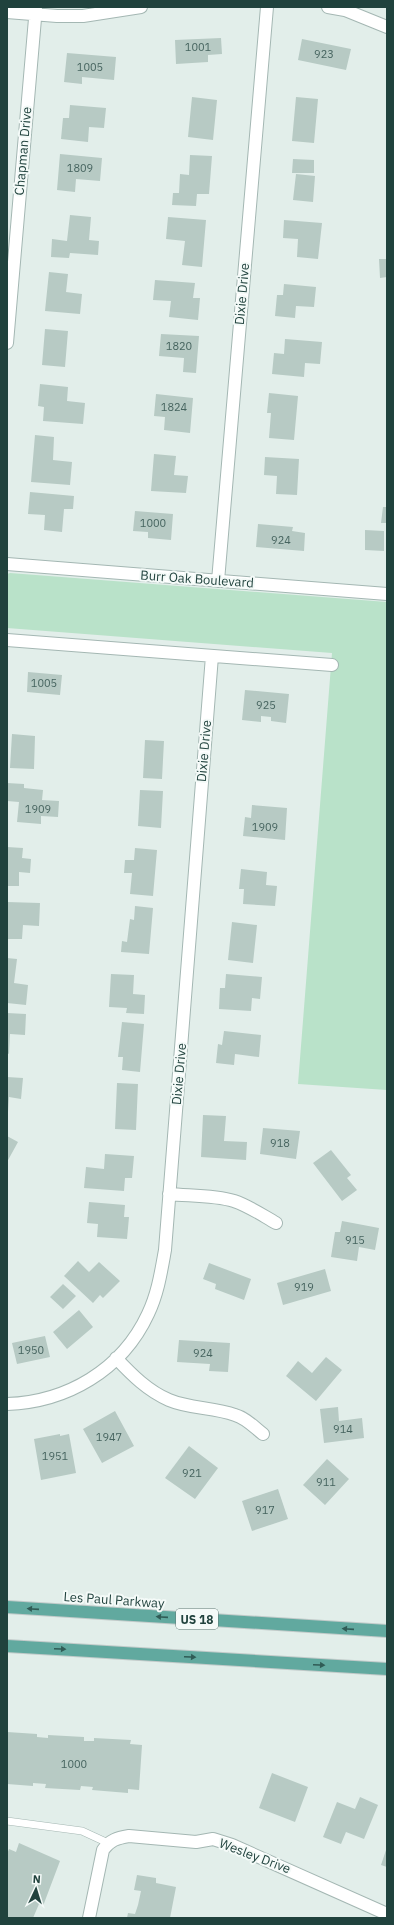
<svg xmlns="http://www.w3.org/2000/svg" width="394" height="1925" viewBox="0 0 394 1925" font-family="'IBM Plex Sans',sans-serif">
	<rect width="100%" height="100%" fill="#e2eeea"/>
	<path fill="#b9e2c9" d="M10,573L387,602V1090L298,1084L332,653L7,628V574Z"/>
	<path fill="#b7cac4" d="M221,38L222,54L208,55V62L176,64L175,40Z
		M302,39L351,49L346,70L298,60Z
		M67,53L116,57L114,80L82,77V84L64,82Z
		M192,97L217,100L213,140L188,137Z
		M296,97L318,99L314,143L292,141Z
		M70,105L106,108L104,128L89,127L88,142L61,139L63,118H69Z
		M60,154L102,158L100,181L76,179L75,192L57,190Z
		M190,155L212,156L209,194H197L196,206L172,205L173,193H179L180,174L189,175Z
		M293,159L314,160V173H292Z
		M296,174L315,176L313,202L293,200Z
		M70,215L91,217L89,240L99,241L98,255L70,253L69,258L51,257L52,239L67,241Z
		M168,217L206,220L202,267L182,265L185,241L166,239Z
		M284,220L322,223L318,259L297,257L298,239L283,238Z
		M379,259H387V277L380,278Z
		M49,272L68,274L66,292L82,294L80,314L45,311Z
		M155,280L195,283L193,298H200L198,320L169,317L171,301L153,300Z
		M284,284L316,287L314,307L296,306L295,318L275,316L277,295H283Z
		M45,329L68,331L65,367L42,365Z
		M161,334L199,336L196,373L183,372L184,358L159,356Z
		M285,339L322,342L320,364L305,363L304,377L272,374L274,353L284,354Z
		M40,384L68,387L67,401L85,403L83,424L43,421L44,407L38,406Z
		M269,393L298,396L294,440L269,438L271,413H267Z
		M156,394L193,398L190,433L164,430L165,417L154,416Z
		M35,435L54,437L53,460L72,462L70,485L31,482Z
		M154,454L176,456L174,475L188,476L186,493L151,491Z
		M265,457L299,459L297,495L276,494L277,476L264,475Z
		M30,492L74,496L73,509H64L62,532L44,530L45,515L28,514Z
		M383,507H387V523H381Z
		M135,511L173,514L171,540L148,538V532L133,531Z
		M258,524L293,527L292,531L305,533L304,551L256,547Z
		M365,530L384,531V551L365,550Z
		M28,672L62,675L60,695L27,692Z
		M245,690L289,694L286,723L271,721V717L261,716V722L242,720Z
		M12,734L35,736L34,769L10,768Z
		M145,740L164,741L162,779L143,778Z
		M7,783L24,784V788L43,790L42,800L59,801L58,817L41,816V824L17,822L19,802L7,801Z
		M140,790L163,791L161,828L138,826Z
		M252,805L287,808L285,840L243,836L245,817L251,818Z
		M7,847L23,848L22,858L31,859L30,873L19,872V886H7Z
		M135,848L157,850L153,896L130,894L132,873H124L125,860H134Z
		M241,869L267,872L266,885L277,886L275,906L243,904L244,889H239Z
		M7,902L40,903L39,926L23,925L22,939H7Z
		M135,906L153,908L149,954L121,952L122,941L127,942L130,919L134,920Z
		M232,922L257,925L253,963L228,960Z
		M7,958L17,959L14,983L28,985L26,1005L7,1003Z
		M111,974L134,975L133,994L145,995L144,1014L126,1013L127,1008L109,1007Z
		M226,974L262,977L260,999L252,998L251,1011L219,1009L220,988H225Z
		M7,1013L26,1014L25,1035L10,1034L9,1054L7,1053Z
		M122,1022L144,1024L140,1072L122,1070L123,1057H118Z
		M224,1031L261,1035L259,1057L235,1054L234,1065L216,1063L218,1044L222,1045Z
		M7,1077L23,1078L21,1099L9,1097L8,1112Z
		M117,1083L138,1084L136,1130L115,1129Z
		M203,1115L226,1116L224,1141L247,1142L246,1160L201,1157Z
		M263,1128L300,1131L296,1159L260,1154Z
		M7,1136L18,1142L7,1162Z
		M331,1150L351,1175L347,1178L357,1190L342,1201L313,1163Z
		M105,1154L134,1156L132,1178H125L124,1191L84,1188L86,1167L104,1169Z
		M89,1202L125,1205L124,1217H129L127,1239L97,1237L98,1224L87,1223Z
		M342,1221L379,1228L375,1250L359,1247L357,1261L331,1257L335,1232H340Z
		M78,1261L89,1272L99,1262L120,1281L103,1298L100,1295L93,1303L64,1276Z
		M209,1263L251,1279L244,1300L215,1289L216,1284L203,1279Z
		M325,1269L331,1291L283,1305L277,1283Z
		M63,1284L76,1296L63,1309L50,1297Z
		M79,1310L93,1327L67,1349L53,1332Z
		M45,1336L50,1357L17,1364L12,1343Z
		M179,1340L230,1343L228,1372L209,1371L210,1364L177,1362Z
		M326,1357L342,1370L316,1401L286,1376L298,1361L312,1373Z
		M338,1407L339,1421L362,1418L364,1438L324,1443L320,1409Z
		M115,1411L134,1446L102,1463L83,1429Z
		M60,1434V1436L69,1434L76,1473L41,1480L34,1439Z
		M189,1446L218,1468L195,1499L165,1478Z
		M327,1459L349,1479L325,1505L303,1485Z
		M278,1489L288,1519L252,1531L242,1501Z
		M7,1732L37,1734V1737L48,1738V1735L84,1737V1741H94V1738L131,1740L130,1744L142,1745L139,1790L128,1789V1793L92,1790L93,1787L81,1786L80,1790L45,1788L46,1784L33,1783V1786L7,1784Z
		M272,1773L308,1787L295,1822L259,1808Z
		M360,1797L378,1805L364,1839L346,1832L341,1844L323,1837L337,1802L355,1809Z
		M19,1843L60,1861L43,1906L39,1904L33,1918H7V1854L9,1849L16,1852Z
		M387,1847V1867L381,1865Z
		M137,1875L156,1878V1883L176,1887L170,1918H127L128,1913L135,1914L138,1905L141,1891L134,1890Z"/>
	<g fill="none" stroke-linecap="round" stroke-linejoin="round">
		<g stroke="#a4b7b3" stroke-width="8">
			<path id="lane" d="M7,1821L82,1831L108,1843"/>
		</g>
		<g stroke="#a4b7b3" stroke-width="14">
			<path id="street" d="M328,7L345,10L387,27
				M7,12L57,16H83L141,7
				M7,343L36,7
				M7,564L387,594
				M218,581L267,7
				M7,640L332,665
				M169,1194C190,1196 214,1195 234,1201C249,1206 262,1215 276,1223
				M116,1358C132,1375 148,1391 169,1400C190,1409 214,1407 235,1415C246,1418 254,1427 263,1434
				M7,1404C67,1402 122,1370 148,1314C158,1293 161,1272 165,1250L212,656
				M89,1918L103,1850C110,1840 117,1838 129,1836L196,1842L213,1839L232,1845L387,1914"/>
		</g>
		<g stroke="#c1cac9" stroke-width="14">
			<path id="primary" d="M7,1607L387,1631
				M7,1646L387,1669"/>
		</g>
		<use href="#lane" stroke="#fff" stroke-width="7"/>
		<use href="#street" stroke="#fff" stroke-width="12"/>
		<use href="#primary" stroke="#61a99f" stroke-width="12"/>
	</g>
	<defs><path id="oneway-solid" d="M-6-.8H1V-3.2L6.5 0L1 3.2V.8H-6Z"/></defs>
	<g fill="#305c56">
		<use href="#oneway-solid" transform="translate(33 1609) rotate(-176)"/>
		<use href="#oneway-solid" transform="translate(162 1617) rotate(-176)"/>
		<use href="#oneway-solid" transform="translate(348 1629) rotate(-176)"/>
		<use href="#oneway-solid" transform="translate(60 1649) rotate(3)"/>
		<use href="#oneway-solid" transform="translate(190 1657) rotate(3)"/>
		<use href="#oneway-solid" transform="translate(319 1665) rotate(3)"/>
	</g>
	<g text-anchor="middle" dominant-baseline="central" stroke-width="4" stroke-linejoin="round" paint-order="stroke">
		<g font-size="11" fill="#46645f">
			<text x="198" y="47">1001</text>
			<text x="324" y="54">923</text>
			<text x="90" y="67">1005</text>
			<text x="80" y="168">1809</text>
			<text x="179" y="346">1820</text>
			<text x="174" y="407">1824</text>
			<text x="153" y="523">1000</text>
			<text x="281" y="540">924</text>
			<text x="44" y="683">1005</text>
			<text x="266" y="705">925</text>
			<text x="38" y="809">1909</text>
			<text x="265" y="827">1909</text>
			<text x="280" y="1143">918</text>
			<text x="355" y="1240">915</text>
			<text x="304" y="1287">919</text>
			<text x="31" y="1350">1950</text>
			<text x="203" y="1353">924</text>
			<text x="343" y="1429">914</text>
			<text x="109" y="1437">1947</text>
			<text x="55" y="1456">1951</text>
			<text x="192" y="1473">921</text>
			<text x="326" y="1482">911</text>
			<text x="265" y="1510">917</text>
			<text x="74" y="1764">1000</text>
		</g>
		<rect fill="#f4faf8" stroke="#607975" stroke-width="1" x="176" y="1609" width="42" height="20" rx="3"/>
		<g font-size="12" font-weight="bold" fill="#20423d">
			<text x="197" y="1619">US 18</text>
		</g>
		<g font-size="13" fill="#20423d" stroke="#f4faf8">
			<text transform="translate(23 151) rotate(-85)">Chapman Drive</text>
			<text transform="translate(242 294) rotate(-85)">Dixie Drive</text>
			<text transform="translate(197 579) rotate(4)">Burr Oak Boulevard</text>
			<text transform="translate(204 751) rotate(-85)">Dixie Drive</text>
			<text transform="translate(179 1074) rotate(-85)">Dixie Drive</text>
			<text transform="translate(114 1600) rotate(4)">Les Paul Parkway</text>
			<text transform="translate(255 1856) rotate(21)">Wesley Drive</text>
		</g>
	</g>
	<rect width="394" height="1925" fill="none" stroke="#20423d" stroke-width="16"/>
	<g transform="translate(36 1889) rotate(4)" stroke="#f4faf8" stroke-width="3" paint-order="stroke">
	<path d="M0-3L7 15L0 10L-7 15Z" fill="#20423d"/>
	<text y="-6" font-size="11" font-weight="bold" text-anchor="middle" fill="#20423d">N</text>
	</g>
</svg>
